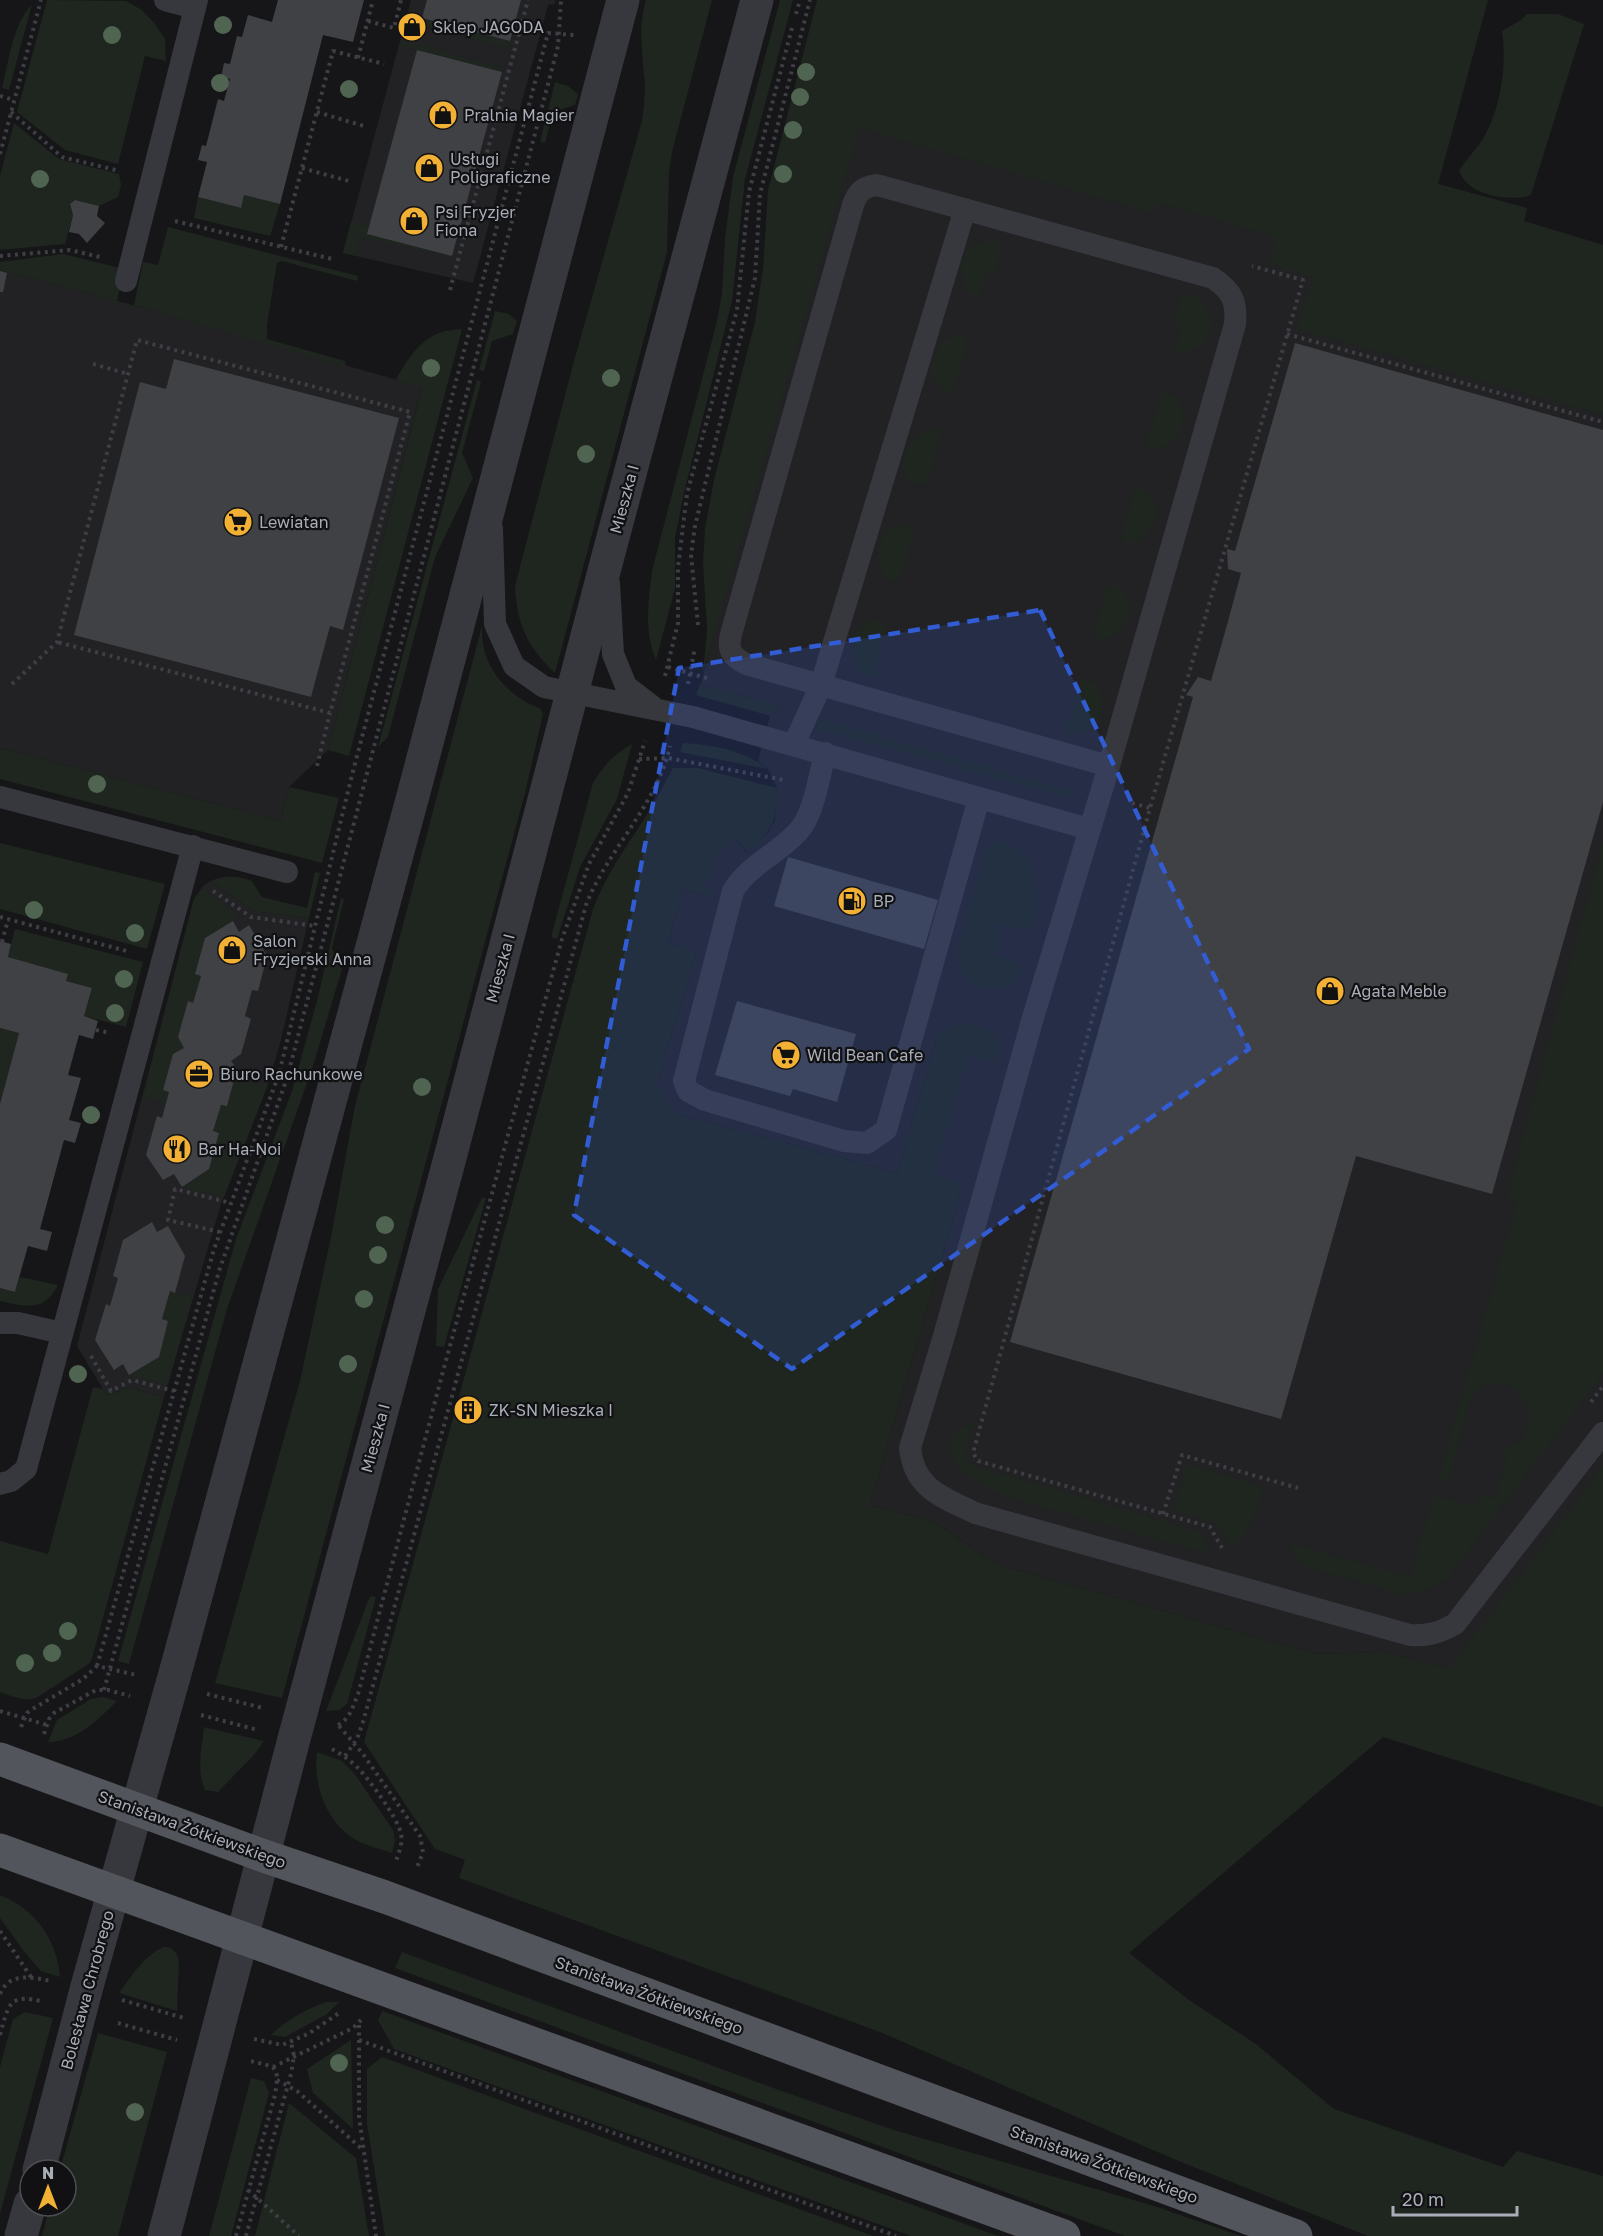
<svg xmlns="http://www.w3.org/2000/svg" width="1603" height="2236" viewBox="0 0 1603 2236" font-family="'Golos Text',sans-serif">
	<rect width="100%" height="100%" fill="#161618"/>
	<path fill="#222225" d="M411,0H555V4L548,5L473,283L343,253Z
		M868,21L1438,184L1527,208L1524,221L1603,245V1046L1511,1349L1603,1374V1503L1477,1677L1385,1652L1317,1654L996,1564L934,1522L870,1505L961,1191L958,1182L933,1175L968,1054L993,1062L937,1038L897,1173L678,1114L666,1103L659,1093L658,1080L696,954L694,950L668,942L683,889L709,897L713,893L703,881L710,861L735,839L747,853L768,832L775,820L777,788L768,769L758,761L770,716L782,707L701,684Z
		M0,270L148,309L422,387L328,750L289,787L281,821L0,748Z
		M211,881L253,911L309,918L280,1044L267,1087L221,1204L164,1397L128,1387L107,1396L77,1346L194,899L204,885Z"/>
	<path fill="#1e261f" d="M47,0L126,1L142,10L155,24L165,39L166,61L145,56L118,164L65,150L17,112Z
		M646,0H712L672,152L669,173L667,252L555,673C527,646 517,625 515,586L574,361L642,121C644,105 646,90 644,74C642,46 638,28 646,0Z
		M780,0H793L745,179L732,301L684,493L675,538V588L656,660C644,631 648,602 652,571L717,321L722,293L725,238L733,177Z
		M817,0H1488L1438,184L1527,208L1524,221L1603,245V415L1297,329L1313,277L1270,264L1276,237L1157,202L1153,213L859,128L703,673L707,630L703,563L705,529L714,480L755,322L763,268L768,190Z
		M32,4L9,90L2,88C9,61 12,26 32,4Z
		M1527,14H1558L1584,24L1531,195C1514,201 1481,197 1467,183C1464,180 1461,175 1459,171C1466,159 1477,149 1484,137C1501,107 1507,65 1502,31L1521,20Z
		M422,18L510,41L508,48L420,25Z
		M401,40L503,68L502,72L400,45Z
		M555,82L568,86L578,94L575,105L553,112L545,143L540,142Z
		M14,123L59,159L119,174L121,185L118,197L99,206L75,200L70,204L73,215L65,244L0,250V176Z
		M244,195L280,204L270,236L194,218L198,197L240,208Z
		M351,222L370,226L368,234L452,256L360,237L355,256L343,253Z
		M168,227L358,276L357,281L282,261L277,263L267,325V339L345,361L346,367L134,305L143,262L158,265Z
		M997,241L1002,244L994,273L987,271L981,294H971C961,282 960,268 964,254C973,243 983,241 997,241Z
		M63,254L124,269L117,301L0,270V262Z
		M1182,294C1223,298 1220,350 1179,354L1175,348L1181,324L1174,323Z
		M495,311L509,314L517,321L513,334L492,341L484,371L479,370Z
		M462,329L349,756L328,750L422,388L396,380C405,362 421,338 442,332C448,330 455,330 462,329Z
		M960,334L965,335L968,339L953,392C918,386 929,340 960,334Z
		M477,380L481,382L462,453L473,478L435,557L388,737L378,747Z
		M1165,393C1192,395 1190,446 1152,449L1147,443L1161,395Z
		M932,429L939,431L941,434L927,484L917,485C889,470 907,435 932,429Z
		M1138,488C1169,497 1158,541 1125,544L1121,538L1134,490Z
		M907,524L911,525L914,532L900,579L895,582C873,575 875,543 889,530C893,525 901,525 907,524Z
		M1114,584C1133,594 1134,622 1116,634C1111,638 1104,639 1098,640L1094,634L1107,586Z
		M871,620L884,621L887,626L873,677C852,676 850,650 853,634Z
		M482,626C482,633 482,642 484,649C491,677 514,699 540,708L543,714L525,793L282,1698L215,1683L300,1381L331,1237L355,1106Z
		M1084,679C1110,683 1105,726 1084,733C1077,735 1072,736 1066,731L1080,682Z
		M700,684H701L783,707L770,716L696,695Z
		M820,719L1076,792L1070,795H1059L817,728L816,723Z
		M683,743C713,745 744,750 768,769L680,752Z
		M632,744L617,799L580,867L557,939L551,937L593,783C603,766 614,754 632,744Z
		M0,748L281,821L289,787L339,798L322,863L0,779Z
		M673,768H698L777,788C777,824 772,828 748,853L735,839L711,861L717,867L704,881L713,893L709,897L683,889L668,942L694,950L696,954L658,1080C659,1096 666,1103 678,1114L897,1173L937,1038C949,1022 963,1022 980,1027C985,1028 990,1030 994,1034C999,1039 999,1050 998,1057L993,1062L968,1055L934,1174L958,1182L961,1185V1191L870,1505L934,1522L996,1564L1317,1654L1385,1652L1449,1669L1603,1467V1807L1383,1737L1129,1953L1189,2000L1256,2044L1334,2109L1503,2167L1517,2151L1603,2176V2236H1368L1176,2160L880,2032L459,1878L465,1860L435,1849L364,1742L593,909C606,875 626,847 646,816C656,801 664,784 673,768Z
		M998,841C1008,842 1020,848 1026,857C1036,873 1044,918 1029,931L1002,924L994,955L1020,963L1022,971C1012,993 981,995 966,977C959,970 958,960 958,950L987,848L989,845Z
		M0,843L165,884L147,949L0,909Z
		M1603,843V1374L1447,1579L1422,1592L1402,1595L1299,1564L1290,1548L1293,1544L1410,1577L1434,1495L1475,1507L1479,1494L1495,1499L1507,1456L1499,1453L1523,1441L1530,1414L1517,1389L1492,1382L1470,1398L1449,1483L1438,1480L1517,1203L1506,1199Z
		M315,872L320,873L309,918L253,911L211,881C225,875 238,876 252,881L262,897L307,908Z
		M202,888L239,917L205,938L195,973L201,976L193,1003L188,1002L178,1037L184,1048L173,1054L163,1090L169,1092L166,1103L143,1097L194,899Z
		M341,898L344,899L332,948L342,969L312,1069L227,1309L129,1664L118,1661L236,1239L292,1091L317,1001Z
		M15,929L143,962L126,1027L84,1016L92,988L66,981L68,974L8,957Z
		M0,1028L19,1033L0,1104Z
		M234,1078L267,1087L224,1197L182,1187L209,1169L219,1133L213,1131L221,1105L227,1106Z
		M482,1198H486L444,1347L436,1346L438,1289Z
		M20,1277L58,1285C45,1312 25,1307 0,1301V1288L15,1292Z
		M170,1291L192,1297L168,1384L129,1375L159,1357L168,1321L162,1319Z
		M93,1387L103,1389L107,1396L128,1387L164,1397L92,1658L90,1663L36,1698C23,1702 12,1696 0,1692V1541L48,1554Z
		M973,1423L964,1456L972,1465L1200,1532L1210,1551L1202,1552L1001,1495L966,1475L953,1459L948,1447L954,1431Z
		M1187,1464L1263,1487C1256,1513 1254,1529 1231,1546L1217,1523L1173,1510Z
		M370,1596L376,1597L347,1704L339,1710L326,1711Z
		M103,1697L117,1701C98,1720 76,1742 48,1742L57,1720L91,1699Z
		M204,1727L264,1741L253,1756L218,1792L205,1790C196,1770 202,1747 204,1727Z
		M317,1752L342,1761L354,1773L393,1830L395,1840L392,1853C378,1848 358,1844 347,1834C324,1815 313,1782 317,1752Z
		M0,1895C35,1909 57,1939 60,1977L41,1971L23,1950L0,1918Z
		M164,1947C173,1947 176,1952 179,1960L177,2011L119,1993C132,1976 144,1955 164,1947Z
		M402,1952L776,2089L897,2131L1154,2206L1241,2236H1125L395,1968Z
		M326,2002H339L327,2014L285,2037L271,2035C287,2020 304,2010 326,2002Z
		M382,2011L998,2236H911L394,2049L378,2020Z
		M25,2012L53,2018L0,2214V2067L13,2019Z
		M98,2033L167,2052L118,2236H42L50,2206H66V2170H60Z
		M351,2040L353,2129L313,2093L307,2069Z
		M382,2057L873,2236H385L367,2124V2069Z
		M251,2078L264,2081L269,2093L231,2236H209Z
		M289,2103L356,2158L369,2236H255Z"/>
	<path fill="#404145" d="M278,0H364L353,42L323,35L280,204L244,195L241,208L198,197L207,162L198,160L202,145L206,146L218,99L224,101L230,79L221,77L224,63L230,64L237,36L242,37L248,15L272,22Z
		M427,0H521L510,41L422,18Z
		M417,50L502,72L452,256L367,234Z
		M75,200L99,206L97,216L105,223L87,243L79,234L69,232L73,215L70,204Z
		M0,271L7,273L3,292H0Z
		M1295,343L1603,430V802L1492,1194L1356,1156L1281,1419L1010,1342L1193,697L1186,695L1198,677L1211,681L1227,625L1241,573L1228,569L1227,549L1235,551Z
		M174,359L399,418L343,630L330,626L311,697L74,635L140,382L166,389Z
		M788,857L938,900L924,949L774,906Z
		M233,921L239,932L249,925L267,956L258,991L252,990L245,1016L251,1019L241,1054L231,1061L237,1069L227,1106L221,1105L213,1131L219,1133L209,1169L182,1187L174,1174L163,1180L146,1155L157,1116L162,1118L169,1092L163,1090L173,1054L184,1048L178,1037L188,1001L193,1003L201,976L195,974L205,938Z
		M0,941L11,944L8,957L68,974L66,981L92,988L84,1016L98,1021L93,1039L79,1035L68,1075L81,1078L69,1120L81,1123L75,1143L64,1140L40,1229L52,1232L47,1251L28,1246L15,1292L0,1288V1104L19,1033L0,1028Z
		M737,1001L856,1034L837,1102L793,1089L790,1096L715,1075Z
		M152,1222L157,1232L168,1226L185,1256L175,1293L170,1291L162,1319L168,1321L159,1357L129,1375L123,1364L114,1370L95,1340L106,1304L110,1306L118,1278L113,1276L123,1240Z
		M466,1404L473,1406L471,1415L464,1413Z"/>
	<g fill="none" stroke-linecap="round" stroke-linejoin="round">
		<path stroke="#3d3f44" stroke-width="4" stroke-dasharray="3 4.5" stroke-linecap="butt" d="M796,14L800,0
			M368,21L394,28L401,0
			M358,58L373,0
			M0,96L14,100
			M11,112L62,157L120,171
			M317,112L367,127
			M0,154L41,0
			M302,168L352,182
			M175,221L332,259
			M281,247L333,51L384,64
			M0,256L70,250L100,257
			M450,290L528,0
			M1287,334L1603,422
			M93,364L128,374
			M698,625L691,555L695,526L755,278L760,194L810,0
			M668,667L710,679
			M665,676L678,623V567L687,494L737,310L749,192L793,24
			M12,684L57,642L137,340L410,412L330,713L57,642
			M688,684L695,647
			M639,759L668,758L784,780
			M317,766L330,713
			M1132,803L1150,808
			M213,891L251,917L315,926
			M0,917L130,952
			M2,942L8,920
			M96,1030L110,1033
			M220,1232L168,1220L175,1189L231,1203
			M91,1356L111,1391L132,1380L174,1391
			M1591,1402L1603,1386
			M1163,1514L1182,1455L1298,1488
			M1222,1548L1210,1527L978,1461L973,1453L1150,808L1303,280L1252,266
			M97,1666L214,1249L279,1074L352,775L548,33L574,35
			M104,1690L219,1271L287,1078L558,46L561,0
			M207,1694L263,1708
			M0,1711L47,1725
			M201,1715L258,1730
			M338,1725C350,1719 353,1706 358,1694L442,1375L562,939L589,864L628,793L645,741
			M339,1726L363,1754L420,1836L423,1852L416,1870
			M21,1727L27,1713L31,1710L83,1679L97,1666L136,1675
			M44,1734L49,1719L54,1713L96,1690H108L130,1696
			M332,1749C341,1754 350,1760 358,1768C369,1779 399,1820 401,1834C403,1843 399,1852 396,1861
			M345,1756L357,1739L363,1722L586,905C608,849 657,805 670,746
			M0,1931L31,1977
			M0,1994C9,1972 31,1977 51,1981
			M122,2000L184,2018
			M118,2023L177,2040
			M359,2025V2117L376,2236
			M0,2035C9,2003 9,1993 44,2002
			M254,2039L282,2045L308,2034L339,2013
			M359,2040L896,2236
			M273,2067L353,2028L361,2020
			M277,2080L297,2091L362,2149
			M248,2190L299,2236
			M236,2236L275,2095C280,2063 276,2068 247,2060
			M246,2236L291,2074L294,2056L291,2042"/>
		<path stroke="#37383d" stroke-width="22" d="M165,0L195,8
			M126,281L197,0
			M492,528L495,624L514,666L544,687L693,717L1089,829
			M609,583L613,654L626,686L652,706
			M794,744L821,685L965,209
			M825,753C820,774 814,811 801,828C781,853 750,863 733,891L684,1081L688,1091L705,1100L844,1141L867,1143L886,1130L979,798
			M1109,766L746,664C732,657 727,650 731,634L853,205C858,191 863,187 877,185L1213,278C1232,291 1237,301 1235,324L1109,766L1032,1021L944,1336L910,1448C914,1489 943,1497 975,1513L1410,1635C1428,1636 1439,1633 1455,1624L1603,1433
			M0,797L287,872
			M0,1323H18L62,1333
			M0,1484L11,1481L26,1469L193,846"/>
		<path stroke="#37383d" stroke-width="33" d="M39,2170L86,1990L179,1659L414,792L623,0
			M21,2236L30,2204
			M164,2236L294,1739L451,1154L608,556L757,0"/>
		<path stroke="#53555c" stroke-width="33" d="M0,1759L264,1856L385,1897L1296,2236
			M0,1850L1064,2236"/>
	</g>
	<g fill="#506452">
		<circle cx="223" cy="25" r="9"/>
		<circle cx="112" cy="35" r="9"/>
		<circle cx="806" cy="72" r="9"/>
		<circle cx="220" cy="83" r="9"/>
		<circle cx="349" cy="89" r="9"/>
		<circle cx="800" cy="97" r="9"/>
		<circle cx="793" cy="130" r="9"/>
		<circle cx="783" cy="174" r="9"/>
		<circle cx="40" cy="179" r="9"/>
		<circle cx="431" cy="368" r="9"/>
		<circle cx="611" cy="378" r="9"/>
		<circle cx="586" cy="454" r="9"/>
		<circle cx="97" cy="784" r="9"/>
		<circle cx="34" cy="910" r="9"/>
		<circle cx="135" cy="933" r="9"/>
		<circle cx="124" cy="979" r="9"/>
		<circle cx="115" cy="1013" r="9"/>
		<circle cx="422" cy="1087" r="9"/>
		<circle cx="91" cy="1115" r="9"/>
		<circle cx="385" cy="1225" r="9"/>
		<circle cx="378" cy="1255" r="9"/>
		<circle cx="364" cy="1299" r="9"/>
		<circle cx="348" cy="1364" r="9"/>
		<circle cx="78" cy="1374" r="9"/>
		<circle cx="68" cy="1631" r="9"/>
		<circle cx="52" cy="1653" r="9"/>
		<circle cx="25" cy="1663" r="9"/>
		<circle cx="339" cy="2063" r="9"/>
		<circle cx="135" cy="2112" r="9"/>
	</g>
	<path fill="#325cd3" fill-opacity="0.2" stroke="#325cd3" stroke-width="4.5" stroke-dasharray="12 8" stroke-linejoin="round" d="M1040,610L1249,1049L792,1369L574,1215L679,668Z"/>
	<defs>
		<g id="shop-disc" transform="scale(1.5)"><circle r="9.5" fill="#f2b134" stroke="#111113"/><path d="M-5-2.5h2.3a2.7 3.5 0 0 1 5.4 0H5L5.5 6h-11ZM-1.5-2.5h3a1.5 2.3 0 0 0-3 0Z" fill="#111"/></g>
		<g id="supermarket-disc" transform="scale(1.5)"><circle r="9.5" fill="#f2b134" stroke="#111113"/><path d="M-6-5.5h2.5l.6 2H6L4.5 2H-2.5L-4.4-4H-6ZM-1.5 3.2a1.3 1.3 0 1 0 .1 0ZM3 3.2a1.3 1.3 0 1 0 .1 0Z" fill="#111"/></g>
		<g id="fuel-disc" transform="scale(1.5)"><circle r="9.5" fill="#f2b134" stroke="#111113"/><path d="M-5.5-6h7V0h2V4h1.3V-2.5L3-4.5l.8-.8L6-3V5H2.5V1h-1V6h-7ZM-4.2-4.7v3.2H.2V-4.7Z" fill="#111"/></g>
		<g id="office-disc" transform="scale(1.5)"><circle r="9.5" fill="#f2b134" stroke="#111113"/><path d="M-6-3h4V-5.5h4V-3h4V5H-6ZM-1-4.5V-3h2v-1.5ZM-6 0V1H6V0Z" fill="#111"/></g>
		<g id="restaurant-disc" transform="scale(1.5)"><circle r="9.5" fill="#f2b134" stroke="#111113"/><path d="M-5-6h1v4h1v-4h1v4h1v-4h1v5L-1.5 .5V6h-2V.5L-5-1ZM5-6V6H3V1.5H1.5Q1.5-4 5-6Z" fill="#111"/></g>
		<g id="building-disc" transform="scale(1.5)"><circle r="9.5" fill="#f2b134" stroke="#111113"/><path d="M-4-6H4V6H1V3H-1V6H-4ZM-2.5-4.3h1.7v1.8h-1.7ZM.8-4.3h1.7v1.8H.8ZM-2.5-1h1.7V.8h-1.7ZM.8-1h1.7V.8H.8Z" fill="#111"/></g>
	</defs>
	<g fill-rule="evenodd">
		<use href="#shop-disc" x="412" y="27"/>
		<use href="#shop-disc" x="443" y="115"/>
		<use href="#shop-disc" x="429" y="168"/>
		<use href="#shop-disc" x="414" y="221"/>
		<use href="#supermarket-disc" x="238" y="522"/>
		<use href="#fuel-disc" x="852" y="901"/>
		<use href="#shop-disc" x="232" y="950"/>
		<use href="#shop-disc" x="1330" y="991"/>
		<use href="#supermarket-disc" x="786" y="1055"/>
		<use href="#office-disc" x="199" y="1074"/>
		<use href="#restaurant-disc" x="177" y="1149"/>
		<use href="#building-disc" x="468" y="1410"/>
	</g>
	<g text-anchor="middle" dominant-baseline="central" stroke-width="4.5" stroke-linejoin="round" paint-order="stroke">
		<g font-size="16" fill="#a8adb8" stroke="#111113" text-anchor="start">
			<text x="433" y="27">Sklep JAGODA</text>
			<text x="464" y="115">Pralnia Magier</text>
			<text x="450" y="159">Usługi<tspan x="450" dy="18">Poligraficzne</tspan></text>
			<text x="435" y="212">Psi Fryzjer<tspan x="435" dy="18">Fiona</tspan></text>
			<text x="259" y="522">Lewiatan</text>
			<text x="873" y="901">BP</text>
			<text x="253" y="941">Salon<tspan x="253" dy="18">Fryzjerski Anna</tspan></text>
			<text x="1351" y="991">Agata Meble</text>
			<text x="807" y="1055">Wild Bean Cafe</text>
			<text x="220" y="1074">Biuro Rachunkowe</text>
			<text x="198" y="1149">Bar Ha-Noi</text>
			<text x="489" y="1410">ZK-SN Mieszka I</text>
		</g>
		<g font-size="16" fill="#a8adb8" stroke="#111113">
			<text transform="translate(624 499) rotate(-75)">Mieszka I</text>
			<text transform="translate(500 968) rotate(-75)">Mieszka I</text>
			<text transform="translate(375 1438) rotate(-75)">Mieszka I</text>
			<text transform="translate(192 1829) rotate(20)">Stanisława Żółkiewskiego</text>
			<text transform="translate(87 1990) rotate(-75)">Bolesława Chrobrego</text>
			<text transform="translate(649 1995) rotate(20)">Stanisława Żółkiewskiego</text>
			<text transform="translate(1104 2164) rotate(20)">Stanisława Żółkiewskiego</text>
		</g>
	</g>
	<g transform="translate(48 2188)"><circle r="28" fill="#111113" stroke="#4d4f55" stroke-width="1.5"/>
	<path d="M0-4.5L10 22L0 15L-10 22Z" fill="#f2b134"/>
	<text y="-9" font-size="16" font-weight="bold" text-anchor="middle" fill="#a8adb8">N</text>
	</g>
	<path d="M1393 2206v9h124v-9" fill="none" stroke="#a8adb8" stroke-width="3"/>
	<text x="1402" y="2206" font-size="18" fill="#a8adb8" stroke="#111113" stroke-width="4.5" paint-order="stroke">20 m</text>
</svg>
